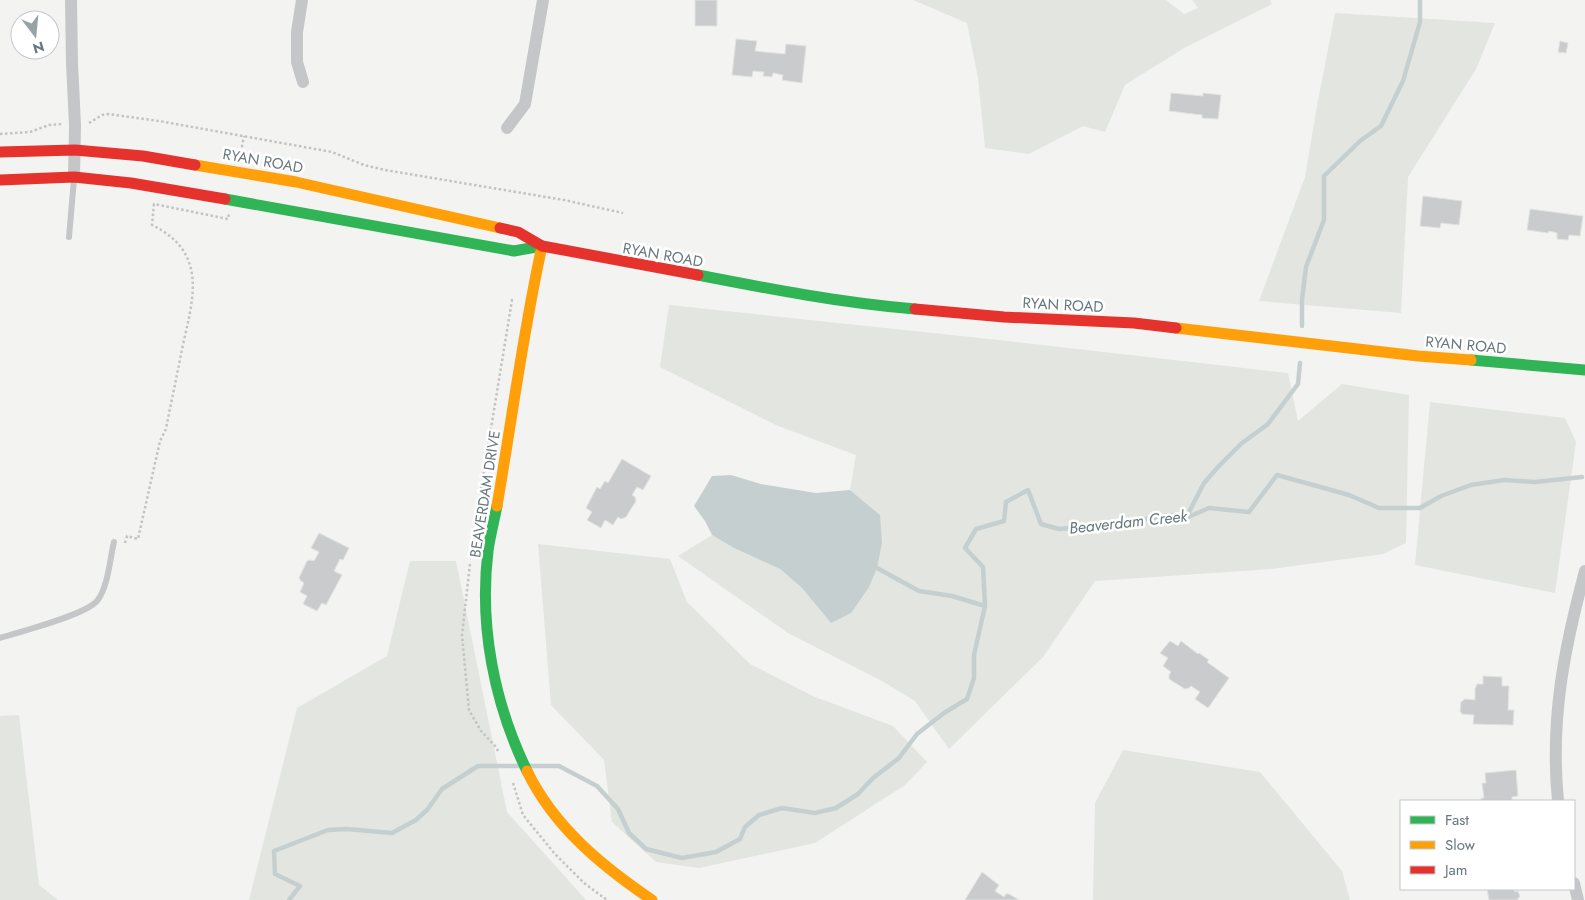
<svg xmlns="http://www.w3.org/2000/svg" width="1585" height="900" viewBox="0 0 1585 900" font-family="Jost,sans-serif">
	<rect width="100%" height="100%" fill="#f3f3f2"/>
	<path fill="#e2e5e0" d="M913,0H1166L1184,14L1198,8L1192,0H1270L1272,4L1184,48L1125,85L1105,132L1083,126L1029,154L985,148L978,78L967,23Z
		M1335,13L1495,23L1476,69L1408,177L1401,313L1259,301L1305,177L1317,106Z
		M669,305L1008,341L1288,373L1298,421L1342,384L1409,395L1406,543L1383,554L1271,569L1095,581L1043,657L949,749L915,701L882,681L788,633L678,556L712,535L734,548L780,569L802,588L831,623L880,515L850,490L856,455L778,426L660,367Z
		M1430,402L1565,418L1576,442L1555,593L1415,565Z
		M538,544L670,559L687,602L750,664L815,697L893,726L927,762L905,785L815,843L699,868L656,862L612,822L604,760L551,705Z
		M410,561H456L507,812L586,900H249L297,708L387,656Z
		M19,715L39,885L58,900H0V716Z
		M1123,750L1260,772L1342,871L1350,900H1093L1095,803Z"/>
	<path fill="#c6cfd0" d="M731,475L761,484L816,493L850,490L880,515L882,543L877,568L869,587L851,613L831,623L802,588L780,569L734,548L712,535L705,521L694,506L712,476Z"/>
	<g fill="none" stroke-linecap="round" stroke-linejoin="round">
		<path stroke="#c6cfd0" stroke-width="4.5" d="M1302,326V300L1306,267L1324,220V176L1360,141L1381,126L1403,81L1420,22V0
			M1186,518L1204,483L1219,466L1242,443L1268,424L1298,384L1300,363
			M877,568L919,591L952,596L985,606
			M528,766H559L597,786L618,809L629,833L646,849L682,858L716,852L740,839L745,827L759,815L782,808L815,813L836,808L858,794L873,778L899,758L917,734L944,713L967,699L974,678V655L985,606L983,567L965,548L976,529L1004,521L1006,502L1028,490L1041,524L1059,529L1117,524L1171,515L1186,518L1209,508L1249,512L1277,475L1349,495L1379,508H1420L1441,496L1471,485L1504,480L1535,482L1582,477
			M289,900L300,886L275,874L274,851L328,830L347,829L392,833L416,820L427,810L442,789L478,766H521"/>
	</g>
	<path fill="#cacbcc" stroke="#e2e2e2" d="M695,0H717V26H695Z
		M736,39L757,41L755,51L785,54L786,44L806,46L802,83L782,80L783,75L773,73L772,77L763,76L764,72L753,71L752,77L732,75Z
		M1560,41L1568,43L1566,53L1558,52Z
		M1171,93L1203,96V93L1221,95L1218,119L1202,118V115L1169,111Z
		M1423,196L1462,201L1459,225L1441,223L1440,228L1420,226Z
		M1530,209L1583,216L1580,236L1569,235L1568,240L1557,239V233L1549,231L1548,233L1527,230Z
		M622,459L651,476L643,490L637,487L632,495L635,497L636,501L626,517L621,519L618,517L613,525L605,520L601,528L587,520L592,512L586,508L597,487L600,489L605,481L608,483Z
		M319,533L349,548L343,560L340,559L334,571L342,575L326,605L322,603L317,611L303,604L307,596L300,592L304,583L301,581L299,578L307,561L310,560L314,561L319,552L311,548Z
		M1170,641L1178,646L1181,641L1198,654L1199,653L1209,660L1207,662L1229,678L1208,708L1195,699L1200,692L1191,686L1189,688L1185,689L1169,679V675L1171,672L1163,666L1168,658L1160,653Z
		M1483,676L1502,677V686H1509L1508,710H1514L1513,725L1473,724L1474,715L1462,714L1460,711L1461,702L1465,699L1475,700V689L1477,684H1483Z
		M1516,770L1518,796L1512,797V801H1481V798H1484L1482,783H1486L1485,773Z
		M982,872L999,885L995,891L1004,897L1006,894H1009L1019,900H965Z
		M1490,889H1514L1515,892L1518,891L1520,897L1518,898V900H1488L1489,899L1487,890Z"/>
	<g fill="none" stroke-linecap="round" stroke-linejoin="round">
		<path stroke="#c3c3c4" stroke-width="2.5" stroke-dasharray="2.5 2.5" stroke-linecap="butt" d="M89,123L102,115L108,114L159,121L332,152L364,165L385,170L564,200L623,213
			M0,134L30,132L49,125L62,124
			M240,157L244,136
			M477,514L512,300L515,301
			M125,543L127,536L138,539L160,441L166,429C171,402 177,376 182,349C193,299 209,253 152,225L154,204L228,219L229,214
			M470,564L462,635L469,710L481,731L496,747L499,753
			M513,783L523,815L555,854L584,883L607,900"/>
		<path stroke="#c4c6c7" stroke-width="6" d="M69,237L74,179
			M0,638C20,632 85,615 97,601C108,588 110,558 114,542"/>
		<path stroke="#c4c6c7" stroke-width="12" d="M71,0L72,63L75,125L74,177
			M302,0L297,32V62L303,82
			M507,128L525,104L543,0
			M1558,801C1550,720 1564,649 1585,571
			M1574,883L1578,900"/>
		<path stroke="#30b455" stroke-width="11" d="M225,199L514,251L542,246
			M698,275C770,289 842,303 915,309
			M1471,360L1585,370
			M497,506C494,521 490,536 488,551C479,626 494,703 527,771"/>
		<path stroke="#ff9f0a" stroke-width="11" d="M195,165L296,182L500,228
			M1176,328L1418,356L1471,360
			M497,506C512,419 523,332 542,246
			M527,771C554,827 602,866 652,900"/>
		<path stroke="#e5322d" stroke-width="11" d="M0,152L75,150L143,156L195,165
			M0,180L74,177L131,183L225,199
			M500,228L518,232L542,246L698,275
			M915,309L1004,317L1134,323L1176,328"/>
	</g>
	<g text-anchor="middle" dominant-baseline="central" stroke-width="5" stroke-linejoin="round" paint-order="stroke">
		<g font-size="15" fill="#67787f" stroke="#fff">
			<text transform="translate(263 161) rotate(10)">RYAN ROAD</text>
			<text transform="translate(663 255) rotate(10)">RYAN ROAD</text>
			<text transform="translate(1063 305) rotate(3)">RYAN ROAD</text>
			<text transform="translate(1466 345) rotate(5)">RYAN ROAD</text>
			<text transform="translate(485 494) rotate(-81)">BEAVERDAM DRIVE</text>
		</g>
		<g font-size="16" font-style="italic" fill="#63797b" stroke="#fff">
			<text transform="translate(1128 522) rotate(-6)">Beaverdam Creek</text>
		</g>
	</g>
	<rect x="1400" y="800" width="175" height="90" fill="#ffffff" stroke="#c2c9cc"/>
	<rect x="1410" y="816" width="25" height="8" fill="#30b455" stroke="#c2c9cc"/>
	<text x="1445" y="825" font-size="15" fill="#67787f">Fast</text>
	<rect x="1410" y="841" width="25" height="8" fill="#ff9f0a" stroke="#c2c9cc"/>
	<text x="1445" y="850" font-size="15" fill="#67787f">Slow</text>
	<rect x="1410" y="866" width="25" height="8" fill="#e5322d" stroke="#c2c9cc"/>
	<text x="1445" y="875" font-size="15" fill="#67787f">Jam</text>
	<g transform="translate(35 35) rotate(164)"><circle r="24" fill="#ffffff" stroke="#c2c9cc"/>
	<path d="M0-4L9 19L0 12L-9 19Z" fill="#98a3a7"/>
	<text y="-8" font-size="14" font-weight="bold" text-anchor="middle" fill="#67787f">N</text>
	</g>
</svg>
